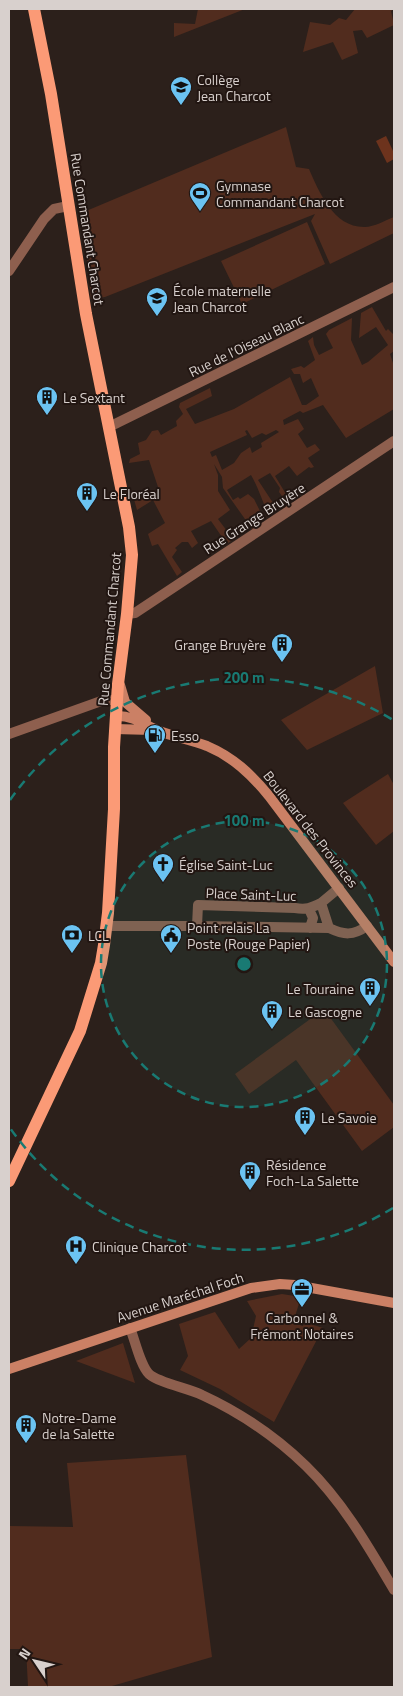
<svg xmlns="http://www.w3.org/2000/svg" width="403" height="1696" viewBox="0 0 403 1696" font-family="'Titillium Web',sans-serif">
	<rect width="100%" height="100%" fill="#2c201b"/>
	<path fill="#512c1e" fill-rule="evenodd" d="M198,9H245L174,37V23L195,24Z
		M355,9H394L391,11L394,25L367,38L362,30L353,31L358,53L342,60L333,42L303,52L310,22L330,25L339,18L346,20Z
		M286,127L296,167L309,169C319,192 334,228 365,227C374,227 386,220 394,217V233L330,264L311,221L315,214L105,297L91,299L87,260L79,214Z
		M307,222L325,264L242,304L221,261Z
		M372,307L386,331L388,329L394,335V351L390,354L394,366V409L346,438L323,405L303,413L300,411L283,420L284,425L298,419L304,429L298,434L307,448L315,444L320,450L308,458L314,467L311,468L309,467L297,476L289,466L275,476L286,494L282,496L279,492L280,488L270,473L258,480L277,509L269,516C263,503 258,487 251,475L227,490L233,500L238,497L240,499L248,494L254,499L264,519L252,529L223,488L222,477L214,464L218,475V491L230,510L218,519L233,539L224,547L219,541L222,537L211,521L191,531L198,543L192,548L188,542H182L175,548L177,550L172,557L182,572L177,576L158,544L152,546L148,534L165,523L153,500L137,510L133,496L143,490L148,500L159,490L149,460L129,463L130,459L140,454L138,443L146,440L152,431L158,430L161,435L177,426L176,421L183,414L179,407L180,403L210,388L212,396L186,409L195,424L234,409L290,377L302,405H306L319,396L311,378L303,383L300,374H294L291,369L301,366L304,368L315,360L308,341L313,337L314,345L319,355L333,348L326,334L329,330L352,318L351,340L362,365L368,362L388,345L376,327L359,338L361,313ZM247,430L252,438L262,433L266,435L276,430L279,432L261,443L262,447L252,453L250,447L241,453L234,463L222,470L216,455L212,457L210,452L247,435L245,431Z
		M375,666L383,713L307,750L281,720Z
		M388,774L394,785V831L376,845L343,803Z
		M324,1009L394,1105V1127L362,1151L296,1060L249,1094L235,1074Z
		M282,1294L301,1297L293,1323L303,1326L304,1322L323,1328L274,1422L220,1389L180,1370L188,1356L179,1324L215,1312L239,1349L251,1338L256,1316L247,1301Z
		M123,1343L135,1383L76,1361Z
		M186,1455L212,1657L112,1686H28L26,1649H9V1526L73,1527L67,1463Z"/>
	<path fill="#6d331d" d="M386,136L394,153V159L387,163L376,141Z"/>
	<g fill="none" stroke-linecap="round" stroke-linejoin="round">
		<path stroke="#8e5f4e" stroke-width="10" d="M9,271L44,219L54,209L68,206
			M109,426L115,424L394,287
			M127,614L135,613L394,441
			M9,734L104,700H117
			M339,888L321,903L329,928C344,935 353,936 367,926
			M321,903C311,908 306,910 295,908L198,905L197,926L329,928
			M309,909L313,918L310,928
			M106,926H197"/>
		<path stroke="#8e5f4e" stroke-width="10" d="M130,1328C135,1340 140,1365 149,1374C159,1383 188,1388 202,1395C239,1412 276,1437 306,1466C343,1502 368,1546 394,1590"/>
		<path stroke="#cb8065" stroke-width="10" d="M120,685L125,702L146,720
			M116,716C132,715 145,725 159,731C175,737 191,740 207,746C233,757 251,774 269,796L394,962
			M115,729L152,730
			M9,1369L251,1288L280,1284L295,1285L394,1303"/>
		<path stroke="#fb9a76" stroke-width="12" d="M9,1181L80,1031L101,963L104,945L108,913L114,809V747L118,684L127,614L132,555L129,527L86,314L51,94L34,9"/>
	</g>
	<circle cx="244" cy="964" r="143" fill="#197a73" fill-opacity=".12"/>
	<g fill="none" stroke="#197a73" stroke-width="2.5" stroke-dasharray="9 6">
		<circle cx="244" cy="964" r="143"/>
		<path d="M393 1208A286 286 0 0 1 10 1128M10 800A286 286 0 0 1 393 720"/>
	</g>
	<defs>
		<g id="school-pin" transform="scale(1.125)"><path d="M0 17L-7.5 6A9.5 9.5 0 1 1 7.5 6Z" fill="#6bc3f2" stroke="#221612"/><path d="M0-5L7-2L0 1L-7-2ZM-4 1L0 2.5L4 1V4Q0 6-4 4Z" fill="#111"/></g>
		<g id="stadium-pin" transform="scale(1.125)"><path d="M0 17L-7.5 6A9.5 9.5 0 1 1 7.5 6Z" fill="#6bc3f2" stroke="#221612"/><path d="M0-5a6.5 5 0 1 0 0 10a6.5 5 0 1 0 0-10ZM-3.5-1.8h7v3.6h-7Z" fill="#111"/></g>
		<g id="building-pin" transform="scale(1.125)"><path d="M0 17L-7.5 6A9.5 9.5 0 1 1 7.5 6Z" fill="#6bc3f2" stroke="#221612"/><path d="M-4-6H4V6H1V3H-1V6H-4ZM-2.5-4.3h1.7v1.8h-1.7ZM.8-4.3h1.7v1.8H.8ZM-2.5-1h1.7V.8h-1.7ZM.8-1h1.7V.8H.8Z" fill="#111"/></g>
		<g id="fuel-pin" transform="scale(1.125)"><path d="M0 17L-7.5 6A9.5 9.5 0 1 1 7.5 6Z" fill="#6bc3f2" stroke="#221612"/><path d="M-5.5-6h7V0h2V4h1.3V-2.5L3-4.5l.8-.8L6-3V5H2.5V1h-1V6h-7ZM-4.2-4.7v3.2H.2V-4.7Z" fill="#111"/></g>
		<g id="church-pin" transform="scale(1.125)"><path d="M0 17L-7.5 6A9.5 9.5 0 1 1 7.5 6Z" fill="#6bc3f2" stroke="#221612"/><path d="M-1.2-6h2.4v3.5h3.3v2.4h-3.3V6h-2.4V-.1h-3.3v-2.4h3.3Z" fill="#111"/></g>
		<g id="bank-pin" transform="scale(1.125)"><path d="M0 17L-7.5 6A9.5 9.5 0 1 1 7.5 6Z" fill="#6bc3f2" stroke="#221612"/><path d="M-6-4H6V4H-6ZM0-2.3a2.3 2.3 0 1 0 0 4.6a2.3 2.3 0 1 0 0-4.6Z" fill="#111"/></g>
		<g id="civic-pin" transform="scale(1.125)"><path d="M0 17L-7.5 6A9.5 9.5 0 1 1 7.5 6Z" fill="#6bc3f2" stroke="#221612"/><path d="M-.6-6.5H3V-4.5H.6V-3L4-1V1h2V6H-6V1h2V-1L-.6-3ZM-1.2 2.5V6h2.4V2.5Z" fill="#111"/></g>
		<g id="hospital-pin" transform="scale(1.125)"><path d="M0 17L-7.5 6A9.5 9.5 0 1 1 7.5 6Z" fill="#6bc3f2" stroke="#221612"/><path d="M-5-5h3v3.5h4V-5h3V5h-3V1.5h-4V5h-3Z" fill="#111"/></g>
		<g id="office-pin" transform="scale(1.125)"><path d="M0 17L-7.5 6A9.5 9.5 0 1 1 7.5 6Z" fill="#6bc3f2" stroke="#221612"/><path d="M-6-3h4V-5.5h4V-3h4V5H-6ZM-1-4.5V-3h2v-1.5ZM-6 0V1H6V0Z" fill="#111"/></g>
	</defs>
	<g fill-rule="evenodd">
		<use href="#school-pin" x="181" y="87"/>
		<use href="#stadium-pin" x="200" y="193"/>
		<use href="#school-pin" x="157" y="298"/>
		<use href="#building-pin" x="47" y="397"/>
		<use href="#building-pin" x="87" y="493"/>
		<use href="#building-pin" x="282" y="644"/>
		<use href="#fuel-pin" x="155" y="735"/>
		<use href="#church-pin" x="163" y="864"/>
		<use href="#bank-pin" x="72" y="935"/>
		<use href="#civic-pin" x="171" y="935"/>
		<use href="#building-pin" x="370" y="988"/>
		<use href="#building-pin" x="272" y="1011"/>
		<use href="#building-pin" x="305" y="1117"/>
		<use href="#building-pin" x="250" y="1172"/>
		<use href="#hospital-pin" x="76" y="1246"/>
		<use href="#office-pin" x="302" y="1289"/>
		<use href="#building-pin" x="26" y="1425"/>
	</g>
	<g text-anchor="middle" dominant-baseline="central" stroke-width="4" stroke-linejoin="round" paint-order="stroke">
		<g font-size="14" fill="#d8d0cd" stroke="#221612" text-anchor="start">
			<text x="197" y="79">Collège<tspan x="197" dy="16">Jean Charcot</tspan></text>
			<text x="216" y="185">Gymnase<tspan x="216" dy="16">Commandant Charcot</tspan></text>
			<text x="173" y="290">École maternelle<tspan x="173" dy="16">Jean Charcot</tspan></text>
			<text x="63" y="397">Le Sextant</text>
			<text x="103" y="493">Le Floréal</text>
			<text x="266" y="644" text-anchor="end">Grange Bruyère</text>
			<text x="171" y="735">Esso</text>
			<text x="179" y="864">Église Saint-Luc</text>
			<text x="187" y="927">Point relais La<tspan x="187" dy="16">Poste (Rouge Papier)</tspan></text>
			<text x="88" y="935">LCL</text>
			<text x="354" y="988" text-anchor="end">Le Touraine</text>
			<text x="288" y="1011">Le Gascogne</text>
			<text x="321" y="1117">Le Savoie</text>
			<text x="266" y="1164">Résidence<tspan x="266" dy="16">Foch-La Salette</tspan></text>
			<text x="92" y="1246">Clinique Charcot</text>
			<text x="302" y="1317" text-anchor="middle">Carbonnel &amp;<tspan x="302" dy="16">Frémont Notaires</tspan></text>
			<text x="42" y="1417">Notre-Dame<tspan x="42" dy="16">de la Salette</tspan></text>
		</g>
		<g font-size="14" fill="#d8d0cd" stroke="#221612">
			<text transform="translate(88 229) rotate(81)">Rue Commandant Charcot</text>
			<text transform="translate(246 345) rotate(-26)">Rue de l'Oiseau Blanc</text>
			<text transform="translate(254 518) rotate(-33)">Rue Grange Bruyère</text>
			<text transform="translate(109 629) rotate(-85)">Rue Commandant Charcot</text>
			<text transform="translate(311 829) rotate(52)">Boulevard des Provinces</text>
			<text transform="translate(251 894) rotate(2)">Place Saint-Luc</text>
			<text transform="translate(180 1297) rotate(-18)">Avenue Maréchal Foch</text>
		</g>
	</g>
	<circle cx="244" cy="964" r="8" fill="#197a73" stroke="#221612" stroke-width="2.5"/>
	<g font-size="15" text-anchor="middle" font-weight="bold" fill="#197a73" stroke="#221612" stroke-width="4" stroke-linejoin="round" paint-order="stroke">
		<text x="244" y="683">200 m</text>
		<text x="244" y="826">100 m</text>
	</g>
	<rect width="403" height="1696" fill="none" stroke="#d8d0cd" stroke-width="20"/>
	<g transform="translate(35 1661) rotate(305)" stroke="#221612" stroke-width="4" paint-order="stroke">
	<path d="M0-4L9 19L0 12L-9 19Z" fill="#d8d0cd"/>
	<text y="-8" font-size="14" font-weight="bold" text-anchor="middle" fill="#d8d0cd">N</text>
	</g>
</svg>
